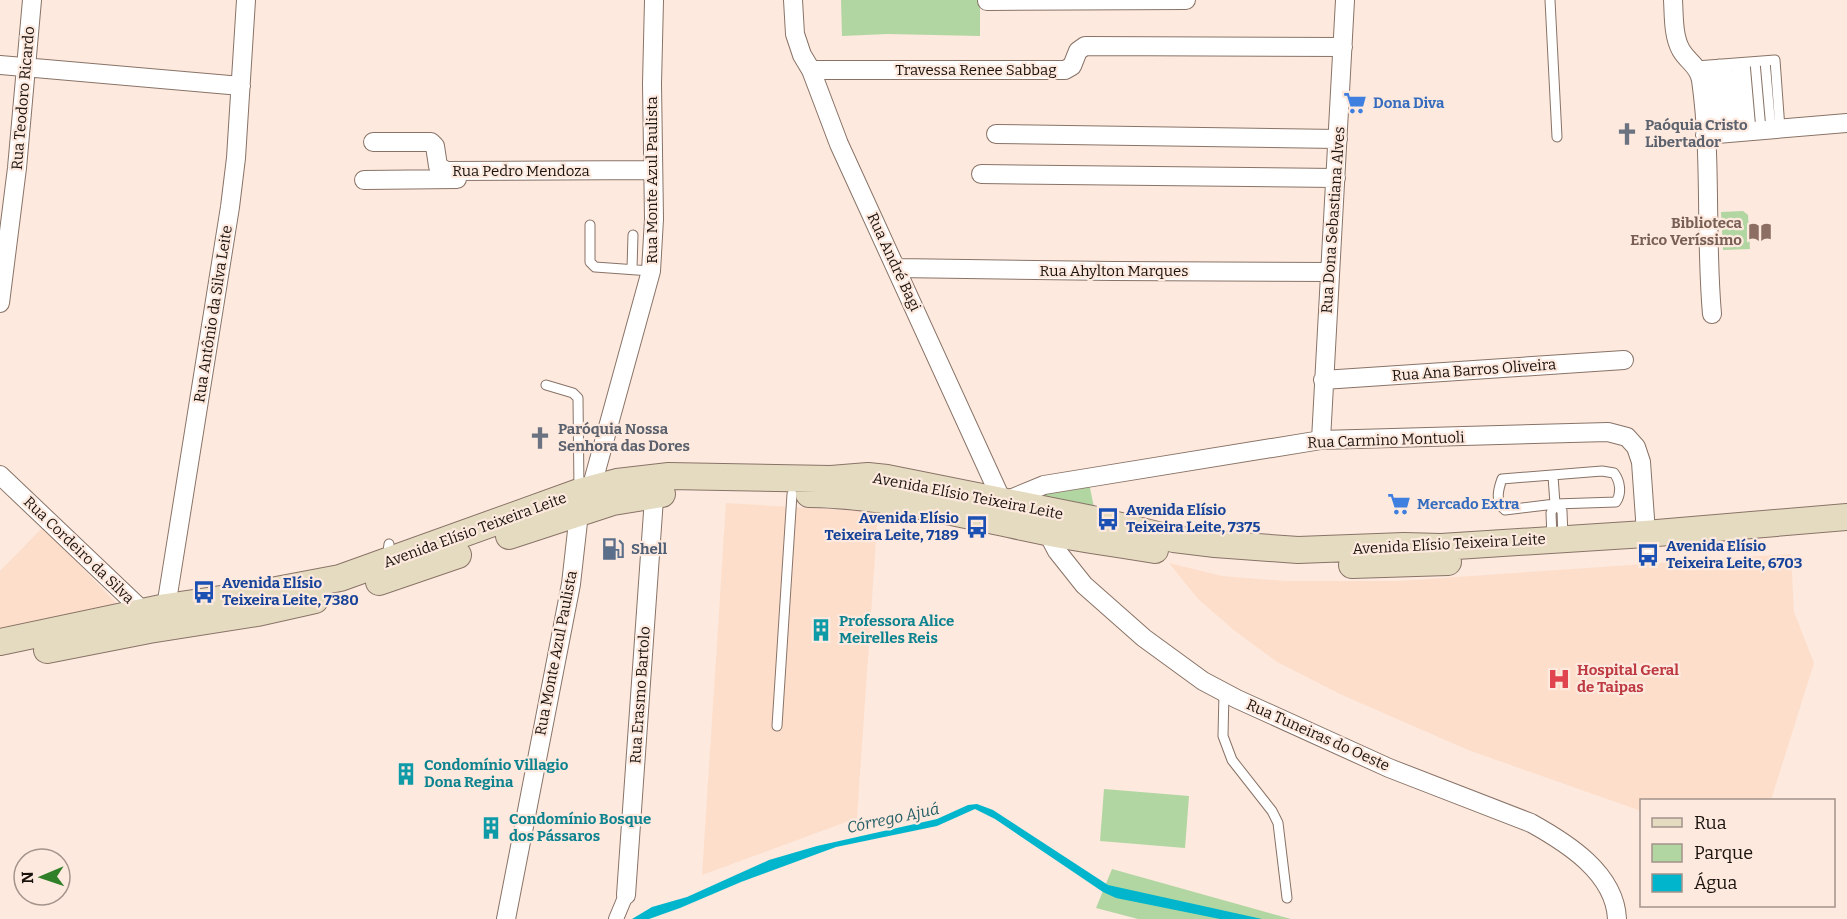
<svg xmlns="http://www.w3.org/2000/svg" width="1847" height="919" viewBox="0 0 1847 919" font-family="Bitter,serif">
	<rect width="100%" height="100%" fill="#fde9de"/>
	<path fill="#fddecb" d="M726,503L878,512L857,818L702,875Z
		M43,527L119,606L0,629V571Z
		M1791,554L1794,612L1814,663L1771,800H1642L1641,811L1468,750L1342,695L1277,662L1235,631L1198,599L1169,563L1222,576L1286,581H1398Z"/>
	<path fill="#b1d6a2" d="M841,0H980V36L888,34L842,36Z
		M1743,211L1748,215L1750,249L1723,250L1721,212Z
		M1088,478L1097,522L998,503Z
		M1104,789L1189,796L1185,848L1100,841Z
		M1112,869L1291,919H1138L1096,908Z"/>
	<path fill="#01b6cc" d="M977,804L993,810L1108,885L1262,919H1220L1116,898L1103,892L995,819L975,809L937,826L836,847L741,882L680,908L649,919H632L652,907L687,897L769,860L817,846L937,819L968,805Z"/>
	<g fill="none" stroke-linecap="round" stroke-linejoin="round">
		<g stroke="#897367" stroke-width="11">
			<path id="service" d="M1550,0L1557,137
				M1765,61L1771,129
				M1755,62L1761,130
				M1736,63L1742,132
				M1745,63L1751,131
				M1719,64L1724,133
				M1727,64L1733,132
				M1710,65L1716,134
				M1696,66L1775,60L1780,129
				M590,225V262L595,267L651,271
				M632,269L633,235
				M546,385L573,393L578,398L579,490
				M1602,471L1614,473C1620,481 1622,493 1616,502L1555,504L1505,510C1495,502 1498,490 1502,479Z
				M1555,504L1562,511L1563,538
				M1552,538L1551,513L1555,504L1553,476
				M387,559L389,544
				M1224,692L1223,736L1232,760L1272,811L1278,823L1287,898
				M777,726L792,494"/>
		</g>
		<g stroke="#897367" stroke-width="16">
			<path id="pedestrian" d="M616,919L626,895"/>
		</g>
		<g stroke="#897367" stroke-width="20">
			<path id="minor" d="M793,0L795,34L802,55L811,70L839,144L998,492L1001,502L1000,509
				M1673,0C1674,16 1673,36 1681,50C1687,61 1699,66 1701,80C1712,157 1705,236 1712,314
				M987,1L1186,0
				M0,65L241,86
				M811,70H1065L1072,66L1078,51L1085,46L1343,47
				M996,134L1338,139
				M1705,135L1847,123
				M373,142H431L435,146L438,166L446,171L653,170
				M981,174L1336,178
				M364,180L457,179
				M897,268L1113,271L1330,272
				M0,303L17,168L32,0
				M1323,380L1624,360
				M1321,440L1345,0
				M0,475L144,612L146,618
				M1003,502L1044,485L1321,440L1608,432L1627,437L1636,447L1641,462L1647,547
				M1049,524L1047,532L1057,551L1084,585L1144,638L1203,681L1237,699L1389,768L1531,823C1567,843 1615,873 1617,919
				M168,616L166,607L230,207L236,158L246,0
				M626,895L655,484
				M506,919L571,584L579,513L591,489L651,271L654,219L652,84L654,0"/>
		</g>
		<g stroke="#897367" stroke-width="28">
			<path id="secondary" d="M809,494C885,495 959,514 1032,529C1072,538 1114,543 1155,550
				M509,536L613,502L662,494
				M1352,565L1448,562
				M379,582L458,555
				M0,642L166,607L255,594L340,578L579,492L617,482L669,476L831,479L868,476L887,478L1092,519L1174,539L1215,544L1298,550L1404,546L1441,547L1645,534L1847,517
				M47,650L149,630L257,613L315,600"/>
		</g>
		<use href="#service" stroke="#fff" stroke-width="9"/>
		<use href="#pedestrian" stroke="#fff" stroke-width="14"/>
		<use href="#minor" stroke="#fff" stroke-width="18"/>
		<use href="#secondary" stroke="#e5dbc1" stroke-width="26"/>
	</g>
	<defs>
		<g id="supermarket-bare" transform="scale(1.8)"><path d="M-6-5.5h2.5l.6 2H6L4.5 2H-2.5L-4.4-4H-6ZM-1.5 3.2a1.3 1.3 0 1 0 .1 0ZM3 3.2a1.3 1.3 0 1 0 .1 0Z" fill="#3f7fe0" stroke="#fde9de" stroke-width="2.5" paint-order="stroke"/></g>
		<g id="church-bare" transform="scale(1.8)"><path d="M-1.2-6h2.4v3.5h3.3v2.4h-3.3V6h-2.4V-.1h-3.3v-2.4h3.3Z" fill="#6b7280" stroke="#fde9de" stroke-width="2.5" paint-order="stroke"/></g>
		<g id="library-bare" transform="scale(1.8)"><path d="M-6-4Q-3-5.5-.7-3.5V5Q-3 3-6 4ZM6-4Q3-5.5 .7-3.5V5Q3 3 6 4Z" fill="#8d6e63" stroke="#fde9de" stroke-width="2.5" paint-order="stroke"/></g>
		<g id="bus-bare" transform="scale(1.8)"><path d="M-5-6H5V4H4V6H2V4H-2V6H-4V4H-5ZM-3.5-4V0h7V-4ZM-3.5 1.2v1.5H-2V1.2ZM2 1.2v1.5H3.5V1.2Z" fill="#1a4fb4" stroke="#fde9de" stroke-width="2.5" paint-order="stroke"/></g>
		<g id="fuel-bare" transform="scale(1.8)"><path d="M-5.5-6h7V0h2V4h1.3V-2.5L3-4.5l.8-.8L6-3V5H2.5V1h-1V6h-7ZM-4.2-4.7v3.2H.2V-4.7Z" fill="#5c6f8a" stroke="#fde9de" stroke-width="2.5" paint-order="stroke"/></g>
		<g id="building-bare" transform="scale(1.8)"><path d="M-4-6H4V6H1V3H-1V6H-4ZM-2.5-4.3h1.7v1.8h-1.7ZM.8-4.3h1.7v1.8H.8ZM-2.5-1h1.7V.8h-1.7ZM.8-1h1.7V.8H.8Z" fill="#0f9aa8" stroke="#fde9de" stroke-width="2.5" paint-order="stroke"/></g>
		<g id="hospital-bare" transform="scale(1.8)"><path d="M-5-5h3v3.5h4V-5h3V5h-3V1.5h-4V5h-3Z" fill="#e0444e" stroke="#fde9de" stroke-width="2.5" paint-order="stroke"/></g>
	</defs>
	<g fill-rule="evenodd">
		<use href="#supermarket-bare" x="1355" y="103"/>
		<use href="#church-bare" x="1627" y="134"/>
		<use href="#library-bare" x="1760" y="232"/>
		<use href="#church-bare" x="540" y="438"/>
		<use href="#supermarket-bare" x="1399" y="504"/>
		<use href="#bus-bare" x="1108" y="519"/>
		<use href="#bus-bare" x="977" y="527"/>
		<use href="#fuel-bare" x="613" y="549"/>
		<use href="#bus-bare" x="1648" y="555"/>
		<use href="#bus-bare" x="204" y="592"/>
		<use href="#building-bare" x="821" y="630"/>
		<use href="#hospital-bare" x="1559" y="679"/>
		<use href="#building-bare" x="406" y="774"/>
		<use href="#building-bare" x="491" y="828"/>
	</g>
	<g text-anchor="middle" dominant-baseline="central" stroke-width="4.5" stroke-linejoin="round" paint-order="stroke">
		<g font-size="15" fill="#1b130e" stroke="#fde9de">
			<text x="976" y="70">Travessa Renee Sabbag</text>
			<text transform="translate(23 98) rotate(-85)">Rua Teodoro Ricardo</text>
			<text x="521" y="171">Rua Pedro Mendoza</text>
			<text transform="translate(652 180) rotate(-90)">Rua Monte Azul Paulista</text>
			<text transform="translate(1333 220) rotate(-86)">Rua Dona Sebastiana Alves</text>
			<text transform="translate(894 262) rotate(65)">Rua André Bagi</text>
			<text x="1114" y="271">Rua Ahylton Marques</text>
			<text transform="translate(213 314) rotate(-81)">Rua Antônio da Silva Leite</text>
			<text transform="translate(1474 370) rotate(-4)">Rua Ana Barros Oliveira</text>
			<text transform="translate(1386 440) rotate(-2)">Rua Carmino Montuoli</text>
			<text transform="translate(968 496) rotate(11)">Avenida Elísio Teixeira Leite</text>
			<text transform="translate(475 530) rotate(-20)">Avenida Elísio Teixeira Leite</text>
			<text transform="translate(1449 544) rotate(-3)">Avenida Elísio Teixeira Leite</text>
			<text transform="translate(79 550) rotate(44)">Rua Cordeiro da Silva</text>
			<text transform="translate(556 653) rotate(-79)">Rua Monte Azul Paulista</text>
			<text transform="translate(640 695) rotate(-86)">Rua Erasmo Bartolo</text>
			<text transform="translate(1318 735) rotate(24)">Rua Tuneiras do Oeste</text>
		</g>
		<g font-size="15" font-weight="bold" fill="#366cbe" stroke="#fde9de" text-anchor="start">
			<text x="1373" y="103">Dona Diva</text>
			<text x="1417" y="504">Mercado Extra</text>
		</g>
		<g font-size="15" font-weight="bold" fill="#5b616d" stroke="#fde9de" text-anchor="start">
			<text x="1645" y="125">Paóquia Cristo<tspan x="1645" dy="17">Libertador</tspan></text>
			<text x="558" y="429">Paróquia Nossa<tspan x="558" dy="17">Senhora das Dores</tspan></text>
		</g>
		<g font-size="15" font-weight="bold" fill="#785e54" stroke="#fde9de" text-anchor="end">
			<text x="1742" y="223">Biblioteca<tspan x="1742" dy="17">Erico Veríssimo</tspan></text>
		</g>
		<g font-size="15" font-weight="bold" fill="#164399" stroke="#fde9de" text-anchor="start">
			<text x="1126" y="510">Avenida Elísio<tspan x="1126" dy="17">Teixeira Leite, 7375</tspan></text>
			<text x="959" y="518" text-anchor="end">Avenida Elísio<tspan x="959" dy="17">Teixeira Leite, 7189</tspan></text>
			<text x="1666" y="546">Avenida Elísio<tspan x="1666" dy="17">Teixeira Leite, 6703</tspan></text>
			<text x="222" y="583">Avenida Elísio<tspan x="222" dy="17">Teixeira Leite, 7380</tspan></text>
		</g>
		<g font-size="15" font-weight="bold" fill="#4e5e75" stroke="#fde9de" text-anchor="start">
			<text x="631" y="549">Shell</text>
		</g>
		<g font-size="15" font-weight="bold" fill="#0d838f" stroke="#fde9de" text-anchor="start">
			<text x="839" y="621">Professora Alice<tspan x="839" dy="17">Meirelles Reis</tspan></text>
			<text x="424" y="765">Condomínio Villagio<tspan x="424" dy="17">Dona Regina</tspan></text>
			<text x="509" y="819">Condomínio Bosque<tspan x="509" dy="17">dos Pássaros</tspan></text>
		</g>
		<g font-size="15" font-weight="bold" fill="#be3a42" stroke="#fde9de" text-anchor="start">
			<text x="1577" y="670">Hospital Geral<tspan x="1577" dy="17">de Taipas</tspan></text>
		</g>
		<g font-size="16" font-style="italic" fill="#245e67" stroke="#fde9de">
			<text transform="translate(893 818) rotate(-12)">Córrego Ajuá</text>
		</g>
	</g>
	<rect x="1640" y="799" width="195" height="108" fill="#fde9de" stroke="#a3938b" stroke-width="1.5"/>
	<rect x="1652" y="818" width="30" height="9" fill="#e5dbc1" stroke="#a3938b" stroke-width="1.5"/>
	<text x="1694" y="829" font-size="18" fill="#1b130e">Rua</text>
	<rect x="1652" y="844" width="30" height="18" fill="#b1d6a2" stroke="#a3938b" stroke-width="1.5"/>
	<text x="1694" y="859" font-size="18" fill="#1b130e">Parque</text>
	<rect x="1652" y="874" width="30" height="18" fill="#01b6cc" stroke="#a3938b" stroke-width="1.5"/>
	<text x="1694" y="889" font-size="18" fill="#1b130e">Água</text>
	<g transform="translate(42 877) rotate(268)"><circle r="28" fill="#fde9de" stroke="#a3938b" stroke-width="1.5"/>
	<path d="M0-4.5L10 22L0 15L-10 22Z" fill="#307f29"/>
	<text y="-9" font-size="16" font-weight="bold" text-anchor="middle" fill="#1b130e">N</text>
	</g>
</svg>
